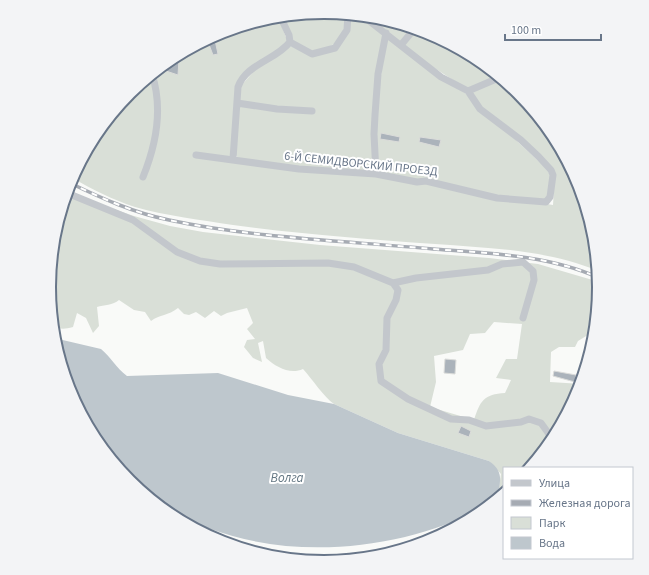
<svg xmlns="http://www.w3.org/2000/svg" width="649" height="575" viewBox="0 0 649 575" font-family="'Source Sans 3',sans-serif">
	<rect width="100%" height="100%" fill="#f9faf8"/>
	<path fill="#d9dfd7" fill-rule="evenodd" d="M325,12L346,14C345,43 337,44 313,53L294,42L281,16Z
		M349,14L360,15L383,34L372,172L299,168L238,158L236,155L240,87L254,71L291,46L308,54L337,49Z
		M367,16C415,21 463,46 500,77L467,88L464,87L425,62Z
		M271,17H278L288,42L239,81L232,154L229,157L427,183L553,205L555,173L482,108L472,92L501,78L519,93L554,135L579,182L595,234L598,271C548,250 490,248 435,244C368,239 301,234 233,225C201,220 167,216 135,207C113,200 92,189 72,178L96,134L130,93L172,58L219,33Z
		M386,37L465,93L547,169L551,178L546,200L497,196L378,171L376,114Z
		M68,190L99,204L134,216L170,226L203,232L320,245L489,258L538,264L596,281L599,282L600,288L596,330L578,341L575,347H559L551,352L550,382L582,384C572,416 551,443 531,468H504V495L497,501L501,474L489,461L398,433L334,404C324,397 312,379 303,369C290,375 276,367 266,358L263,341L258,343L262,362L253,358L244,347L247,340L255,339L247,329L253,323L247,308L227,313L221,316L214,311L205,318L196,312L189,315L184,314L178,308C168,316 160,314 151,321L145,312L134,310L119,300C113,305 104,305 97,307L99,326L93,333L86,318L77,313L73,327C65,329 61,330 53,326L49,287L54,234ZM494,322L522,324L517,359H506L496,378L511,380L505,393C484,394 480,401 474,420L430,407L436,382L434,356L463,350L470,334L485,333Z"/>
	<path fill="#bec7cd" d="M54,338L101,349C111,357 116,368 127,376L218,373L288,395L334,404L398,433L489,461C506,473 499,483 497,501C366,575 164,569 84,420C72,398 57,363 54,338Z"/>
	<path fill="#abb3bb" stroke="#dbdcda" d="M260,22L262,27L243,32L242,27Z
		M215,40L218,54L213,55L208,42Z
		M176,56V58L179,59L178,75L166,71L167,62Z
		M381,133L400,137L399,142L380,139Z
		M420,137L441,140L439,147L419,142Z
		M445,359L456,360L455,374L444,373Z
		M554,371L576,375L575,382L553,376Z
		M461,426L471,431L469,437L458,433Z"/>
	<g fill="none" stroke-linecap="round" stroke-linejoin="round">
		<path stroke="#c3c7cc" stroke-width="7" d="M280,16L289,35L290,42L312,54L335,48L347,30L348,14
			M401,45L415,28
			M468,91L501,77
			M237,103L277,109L312,111
			M196,155L299,169L376,174L417,182L426,181L497,198L546,202L550,197L553,175L551,170L539,157L521,140L480,109L468,91L441,77L363,16
			M233,159L238,87C246,64 276,60 290,42
			M376,174L374,134L375,115L378,74L386,33
			M143,177C156,145 163,108 152,74
			M67,193L133,220L177,252L200,261L220,264L328,263L354,267L393,283L398,290L396,300L387,318L386,350L379,364L381,381L408,399L451,419L469,420L486,426L521,422L529,419L541,423L554,441
			M393,283L416,278L488,270L502,264L523,262L533,271L534,280L523,318
			M548,433L555,431L583,380"/>
		<g stroke="#a6abb3" stroke-width="3.5">
			<path id="rail" d="M70,183C101,198 134,213 169,220C253,238 347,241 433,249C486,253 550,255 599,278"/>
		</g>
		<use href="#rail" stroke="#fff" stroke-width="2" stroke-dasharray="6" stroke-linecap="butt"/>
	</g>
	<g text-anchor="middle" dominant-baseline="central" stroke-width="4" stroke-linejoin="round" paint-order="stroke">
		<g font-size="12" fill="#687689" stroke="#fff">
			<text transform="translate(361 164) rotate(6)">6-Й СЕМИДВОРСКИЙ ПРОЕЗД</text>
		</g>
		<g font-size="13" font-style="italic" fill="#647783" stroke="#fff">
			<text x="287" y="478">Волга</text>
		</g>
	</g>
	<path d="M0 0H649V575H0ZM56 287a268 268 0 1 1 536 0a268 268 0 1 1-536 0Z" fill="#f3f4f6" fill-rule="evenodd"/>
	<path fill="none" stroke="#687689" stroke-width="2" d="M56 287a268 268 0 1 1 536 0a268 268 0 1 1-536 0Z"/>
	<rect x="503" y="467" width="130" height="92" fill="#ffffff" stroke="#c3c8d0"/>
	<rect x="511" y="480" width="20" height="6" fill="#c3c7cc" stroke="#c3c8d0"/>
	<text x="539" y="487" font-size="12" fill="#687689">Улица</text>
	<rect x="511" y="500" width="20" height="6" fill="#a6abb3" stroke="#c3c8d0"/>
	<text x="539" y="507" font-size="12" fill="#687689">Железная дорога</text>
	<rect x="511" y="517" width="20" height="12" fill="#d9dfd7" stroke="#c3c8d0"/>
	<text x="539" y="527" font-size="12" fill="#687689">Парк</text>
	<rect x="511" y="537" width="20" height="12" fill="#bec7cd" stroke="#c3c8d0"/>
	<text x="539" y="547" font-size="12" fill="#687689">Вода</text>
	<path d="M505 34v6h96v-6" fill="none" stroke="#687689" stroke-width="2"/>
	<text x="511" y="34" font-size="12" fill="#687689" stroke="#ffffff" stroke-width="3" paint-order="stroke">100 m</text>
</svg>
